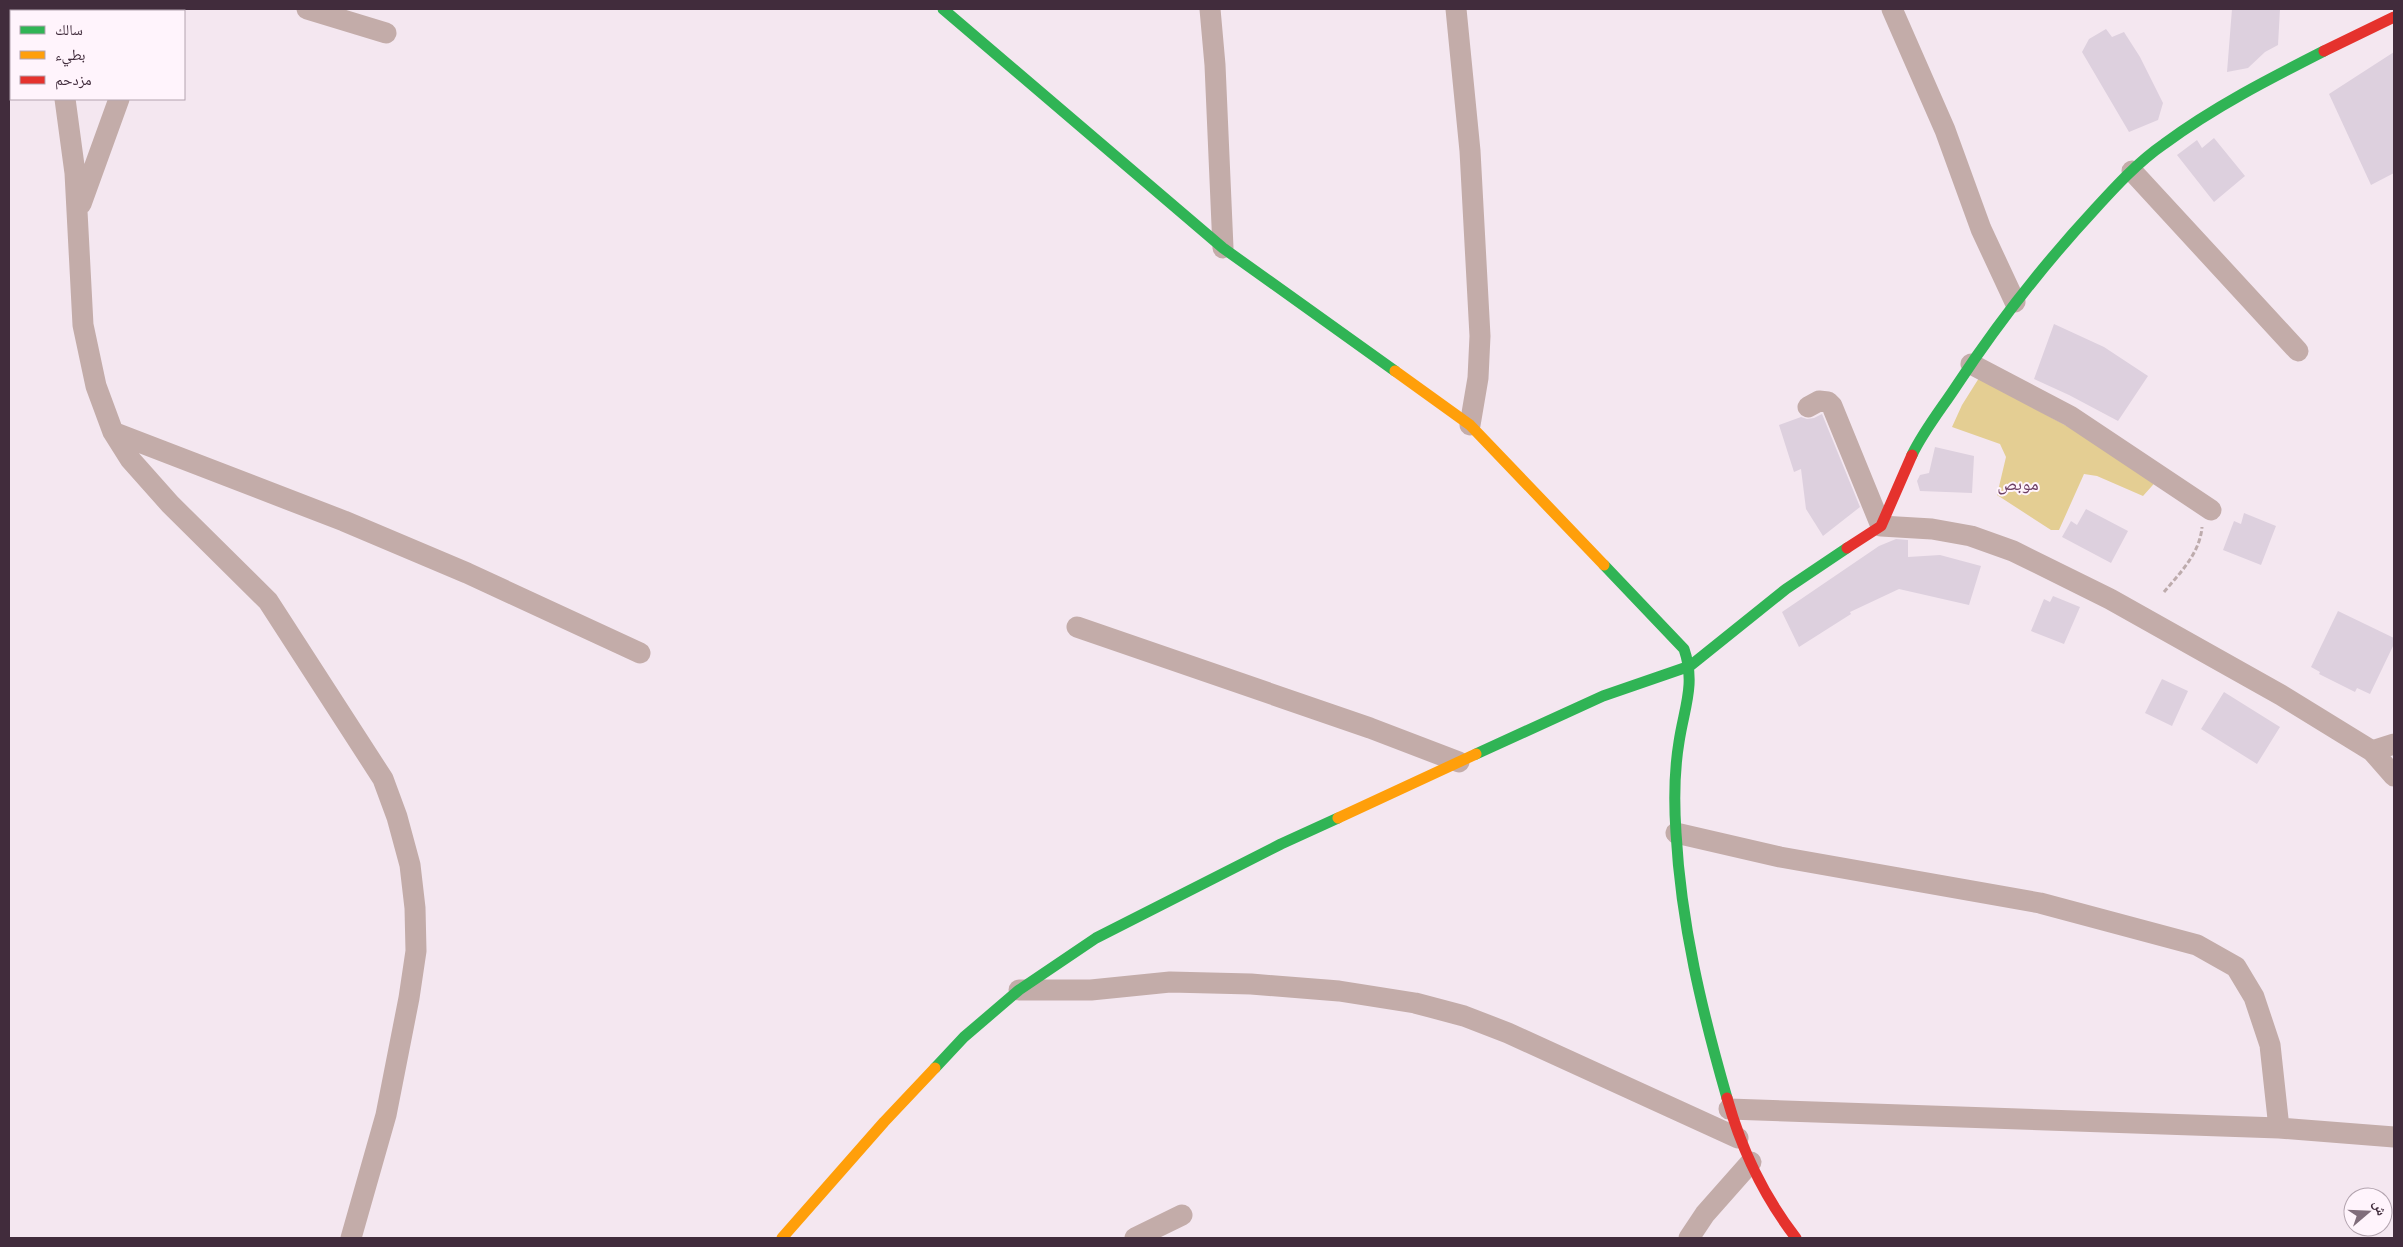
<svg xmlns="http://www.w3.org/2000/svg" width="2403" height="1247" viewBox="0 0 2403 1247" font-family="'Source Sans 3','Noto Naskh Arabic',sans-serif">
	<rect width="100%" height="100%" fill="#f4e7f0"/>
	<path fill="#e4ce93" d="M1979,378L2160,477L2143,496L2097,476L2084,474L2059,530H2051L1997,495L2006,457L2000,444L1952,427L1962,405Z"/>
	<path fill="#ddd0de" d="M2232,9H2280L2278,45L2265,52L2248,68L2227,72Z
		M2106,29L2112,37L2124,32L2140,57L2163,103L2158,120L2129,132L2082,52L2089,39Z
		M2394,52V173L2371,185L2329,94Z
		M2214,138L2245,176L2214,202L2177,155L2197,140L2202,148Z
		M2054,324L2104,347L2148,376L2118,421L2069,395L2034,379Z
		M1822,414L1860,507L1823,536L1806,509L1801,469L1794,472L1779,425L1801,417L1807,419L1814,418Z
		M1935,447L1974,456L1972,493L1920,491L1917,481L1920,475L1929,473Z
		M2086,509L2128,531L2111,563L2062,537L2071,521L2077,525Z
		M2244,513L2276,526L2261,565L2223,550L2234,521L2241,524Z
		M1896,539L1908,540V557L1940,555L1981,566L1969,605L1899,589L1850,612L1851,614L1799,647L1782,612L1879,546Z
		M2053,596L2080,607L2064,644L2031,631L2044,599L2050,602Z
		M2338,611L2394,638V644L2370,694L2357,688L2355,692L2319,674L2320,672L2311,667Z
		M2162,679L2188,691L2172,726L2145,713Z
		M2224,692L2280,727L2257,764L2201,729Z"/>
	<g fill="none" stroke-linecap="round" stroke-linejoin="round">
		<path stroke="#bdabac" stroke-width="3" stroke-dasharray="5 2.5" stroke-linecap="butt" d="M2164,592C2180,573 2200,553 2202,527"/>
		<path stroke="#c3aca9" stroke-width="21" d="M48,9L49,11
			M307,9L386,33
			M1210,9L1215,65L1223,248
			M1456,9L1470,151L1480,336L1478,378L1470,425
			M1892,9L1945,130L1981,229L2015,302
			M149,11L150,9
			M65,99L75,173L83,325L96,386L113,432L130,459L170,504L268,601L383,779L397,817L410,865L415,908L416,951L409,998L386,1115L351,1238
			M2132,171L2298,351
			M81,204L119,99
			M1971,364L2070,416L2211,510
			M1808,407L1819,401L1828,402L1832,406L1881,526L1932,529L1971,536L2013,551L2110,599L2281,695L2372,751L2394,776
			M113,432L344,521L467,573L640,653
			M1077,627L1370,728L1459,762
			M2372,751L2394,744
			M1676,833L1780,857L2040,903L2197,945L2236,967L2254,997L2270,1045L2279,1128
			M1019,990H1091L1170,982L1251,984L1339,991L1415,1003L1464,1016L1508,1033L1738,1138
			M1729,1109L2279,1128L2394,1137
			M1135,1238L1182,1215
			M1689,1238L1705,1214L1751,1162"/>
		<path stroke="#30b455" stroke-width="11" d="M943,9L1223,248L1395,371
			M1912,455C1924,430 1942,408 1957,385C1998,323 2044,264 2095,209C2116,186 2138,162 2164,144C2214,107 2269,79 2324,51
			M1604,565L1684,649C1696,684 1684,708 1679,742C1674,772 1674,803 1676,833C1681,924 1702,1011 1727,1098
			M1476,754L1603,696L1690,666L1786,589L1847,548
			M935,1068L964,1037L1019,990L1096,938L1281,844L1338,818"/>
		<path stroke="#ff9f0a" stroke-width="11" d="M1395,371L1470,425L1604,565
			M1338,818L1476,754
			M782,1238L884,1122L935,1068"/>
		<path stroke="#e5322d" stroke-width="11" d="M2324,51L2394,17
			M1847,548L1881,526L1912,455
			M1727,1098C1742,1151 1763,1195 1796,1238"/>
	</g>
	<g text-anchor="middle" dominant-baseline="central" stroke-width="4" stroke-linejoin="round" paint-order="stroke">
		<g font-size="18" fill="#6e4064" stroke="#fff4fc">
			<text x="2018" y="484">موبص</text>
		</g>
	</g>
	<rect width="2403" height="1247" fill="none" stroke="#412c3c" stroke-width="20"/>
	<rect x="10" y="10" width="175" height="90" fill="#fff4fc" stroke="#b3a4af"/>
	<rect x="20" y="26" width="25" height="8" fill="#30b455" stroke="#b3a4af"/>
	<text x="55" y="35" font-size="15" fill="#412c3c">سالك</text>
	<rect x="20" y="51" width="25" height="8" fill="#ff9f0a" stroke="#b3a4af"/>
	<text x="55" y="60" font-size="15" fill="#412c3c">بطيء</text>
	<rect x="20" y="76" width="25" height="8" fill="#e5322d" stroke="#b3a4af"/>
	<text x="55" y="85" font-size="15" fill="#412c3c">مزدحم</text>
	<g transform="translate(2368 1212) rotate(71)"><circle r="24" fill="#fff4fc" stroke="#b3a4af"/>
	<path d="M0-4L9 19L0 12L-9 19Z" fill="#806d7b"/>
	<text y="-8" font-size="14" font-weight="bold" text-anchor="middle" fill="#412c3c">ش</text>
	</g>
</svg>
